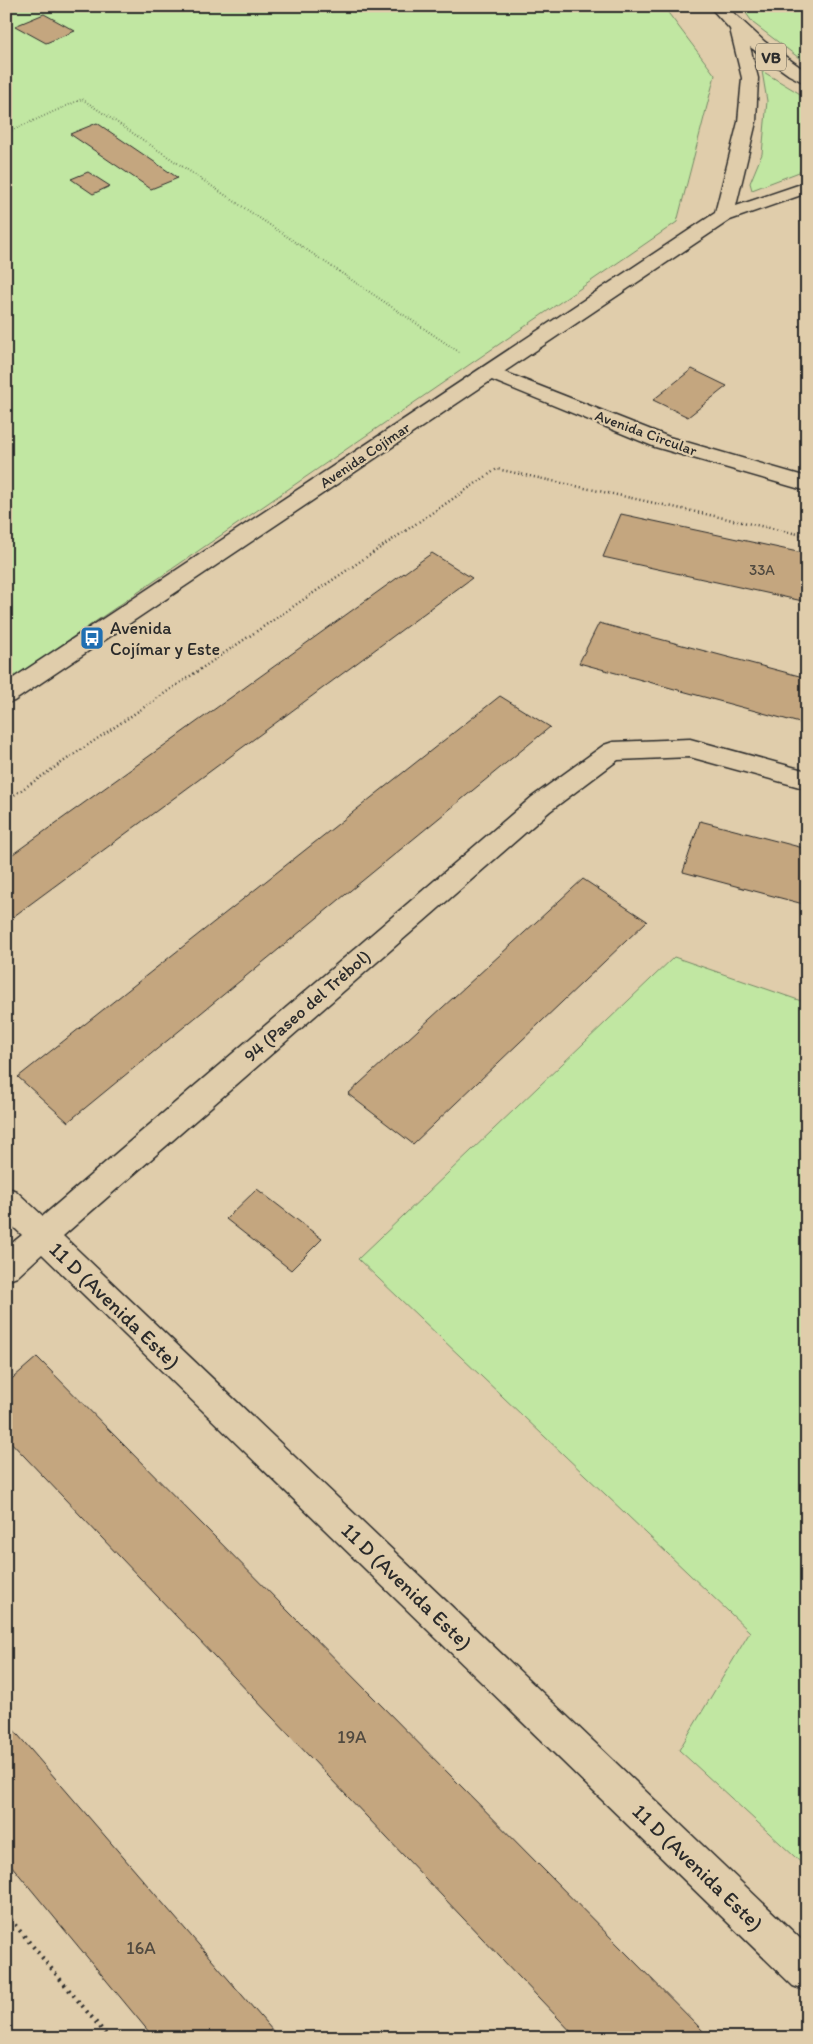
<svg xmlns="http://www.w3.org/2000/svg" width="813" height="2044" viewBox="0 0 813 2044" font-family="Itim,sans-serif">
	<rect width="100%" height="100%" fill="#e0cdab"/>
	<filter id="ink" filterUnits="userSpaceOnUse"><feTurbulence type="fractalNoise" baseFrequency=".02" numOctaves="2"/><feDisplacementMap in="SourceGraphic" scale="10" xChannelSelector="R" yChannelSelector="G"/><feConvolveMatrix kernelMatrix="1 2 1 2 8 2 1 2 1" color-interpolation-filters="sRGB"/></filter>
	<g filter="url(#ink)">
		<path fill="#c1e7a2" stroke="#768966" d="M6,6H663L715,75L677,222L6,683Z
			M741,6H807V64L753,23Z
			M762,71L807,98V169L752,190L750,183L762,154L767,101Z
			M674,957L807,1003V1868L679,1750L750,1632L358,1259Z"/>
		<path fill="#c4a67f" stroke="#2b2b2b" d="M44,14L75,31L46,43L15,26Z
			M97,123L178,178L151,189L70,134Z
			M88,172L110,186L93,194L71,179Z
			M692,369L727,386L688,417L653,400Z
			M621,514L807,554V602L603,557Z
			M432,553L472,578L6,922V859Z
			M599,623L807,678V725L579,663Z
			M500,696L550,727L68,1122L18,1077Z
			M700,821L807,849V905L683,872Z
			M583,879L647,921L413,1144L348,1094Z
			M257,1189L322,1239L291,1270L226,1219Z
			M37,1357L710,2038H577L6,1437V1384Z
			M6,1721L279,2038H154L6,1859Z"/>
		<g fill="none" stroke-linecap="round" stroke-linejoin="round">
			<g stroke="#2b2b2b" stroke-width="3">
				<path id="street" d="M489,366L669,437L807,477V491L655,447L482,376L479,372L482,368Z
					M690,739L807,771V789L690,757L618,760L550,811L63,1236L807,1945V1991L793,1986L42,1254L17,1277L6,1281V1248L22,1235L6,1220V1187L16,1191L43,1216L532,797L604,745L613,742Z"/>
			</g>
			<g stroke="#2b2b2b" stroke-width="3">
				<path id="primary" d="M709,6H726L765,42L807,72V84L789,75L750,47L758,78L756,122L736,206L807,182V193L730,220L14,701L6,703V683L715,213L738,122L742,78L730,29Z"/>
			</g>
			<path stroke="#2b2b2b" stroke-width="2" stroke-dasharray="0.5 2.5" stroke-linecap="butt" d="M6,133L82,99L459,352"/>
			<path stroke="#2b2b2b" stroke-width="2.5" stroke-dasharray="1 3" stroke-linecap="butt" d="M11,797L497,469L807,536"/>
			<path stroke="#2b2b2b" stroke-width="3" stroke-dasharray="1 4" stroke-linecap="butt" d="M6,800L13,795"/>
			<path stroke="#2b2b2b" stroke-width="4" stroke-dasharray="2 5" stroke-linecap="butt" d="M6,1914L109,2038"/>
			<use href="#street" fill="#e0cdab" fill-rule="evenodd"/>
			<use href="#primary" fill="#e0cdab" fill-rule="evenodd"/>
		</g>
	</g>
	<defs>
		<g id="bus-square" transform="scale(1.25)"><rect x="-9" y="-9" width="18" height="18" rx="4" fill="#1f6fb2" stroke="#e0cdab"/><path d="M-5-6H5V4H4V6H2V4H-2V6H-4V4H-5ZM-3.5-4V0h7V-4ZM-3.5 1.2v1.5H-2V1.2ZM2 1.2v1.5H3.5V1.2Z" fill="#fff"/></g>
	</defs>
	<g fill-rule="evenodd">
		<use href="#bus-square" x="92" y="638"/>
	</g>
	<g text-anchor="middle" dominant-baseline="central" stroke-width="4.5" stroke-linejoin="round" paint-order="stroke">
		<g font-size="15" fill="#2b2b2b" stroke="#e0cdab">
			<text transform="translate(646 433) rotate(20)">Avenida Circular</text>
			<text transform="translate(365 455) rotate(-34)">Avenida Cojímar</text>
		</g>
		<g font-size="15" fill="#514a40">
			<text x="762" y="570">33A</text>
		</g>
		<rect fill="#e0cdab" stroke="#615c51" stroke-width="1" x="756" y="43.5" width="30" height="27" rx="4"/>
		<g font-size="16" font-weight="bold" fill="#2b2b2b">
			<text x="771" y="57">VB</text>
		</g>
		<g font-size="18" fill="#2b2b2b" stroke="#e0cdab" text-anchor="start">
			<text x="110" y="628">Avenida<tspan x="110" dy="21">Cojímar y Este</tspan></text>
		</g>
		<g font-size="18" fill="#2b2b2b" stroke="#e0cdab">
			<text transform="translate(307 1006) rotate(-41)">94 (Paseo del Trébol)</text>
		</g>
		<g font-size="18" fill="#514a40">
			<text x="352" y="1737">19A</text>
			<text x="141" y="1948">16A</text>
		</g>
		<g font-size="21" fill="#2b2b2b" stroke="#e0cdab">
			<text transform="translate(115 1305) rotate(44)">11 D (Avenida Este)</text>
			<text transform="translate(407 1586) rotate(44)">11 D (Avenida Este)</text>
			<text transform="translate(698 1867) rotate(44)">11 D (Avenida Este)</text>
		</g>
	</g>
	<rect width="813" height="2044" fill="none" stroke="#e0cdab" stroke-width="25"/>
	<rect x="12" y="12" width="788" height="2019" fill="none" stroke="#2b2b2b" stroke-width="2" filter="url(#ink)"/>
</svg>
